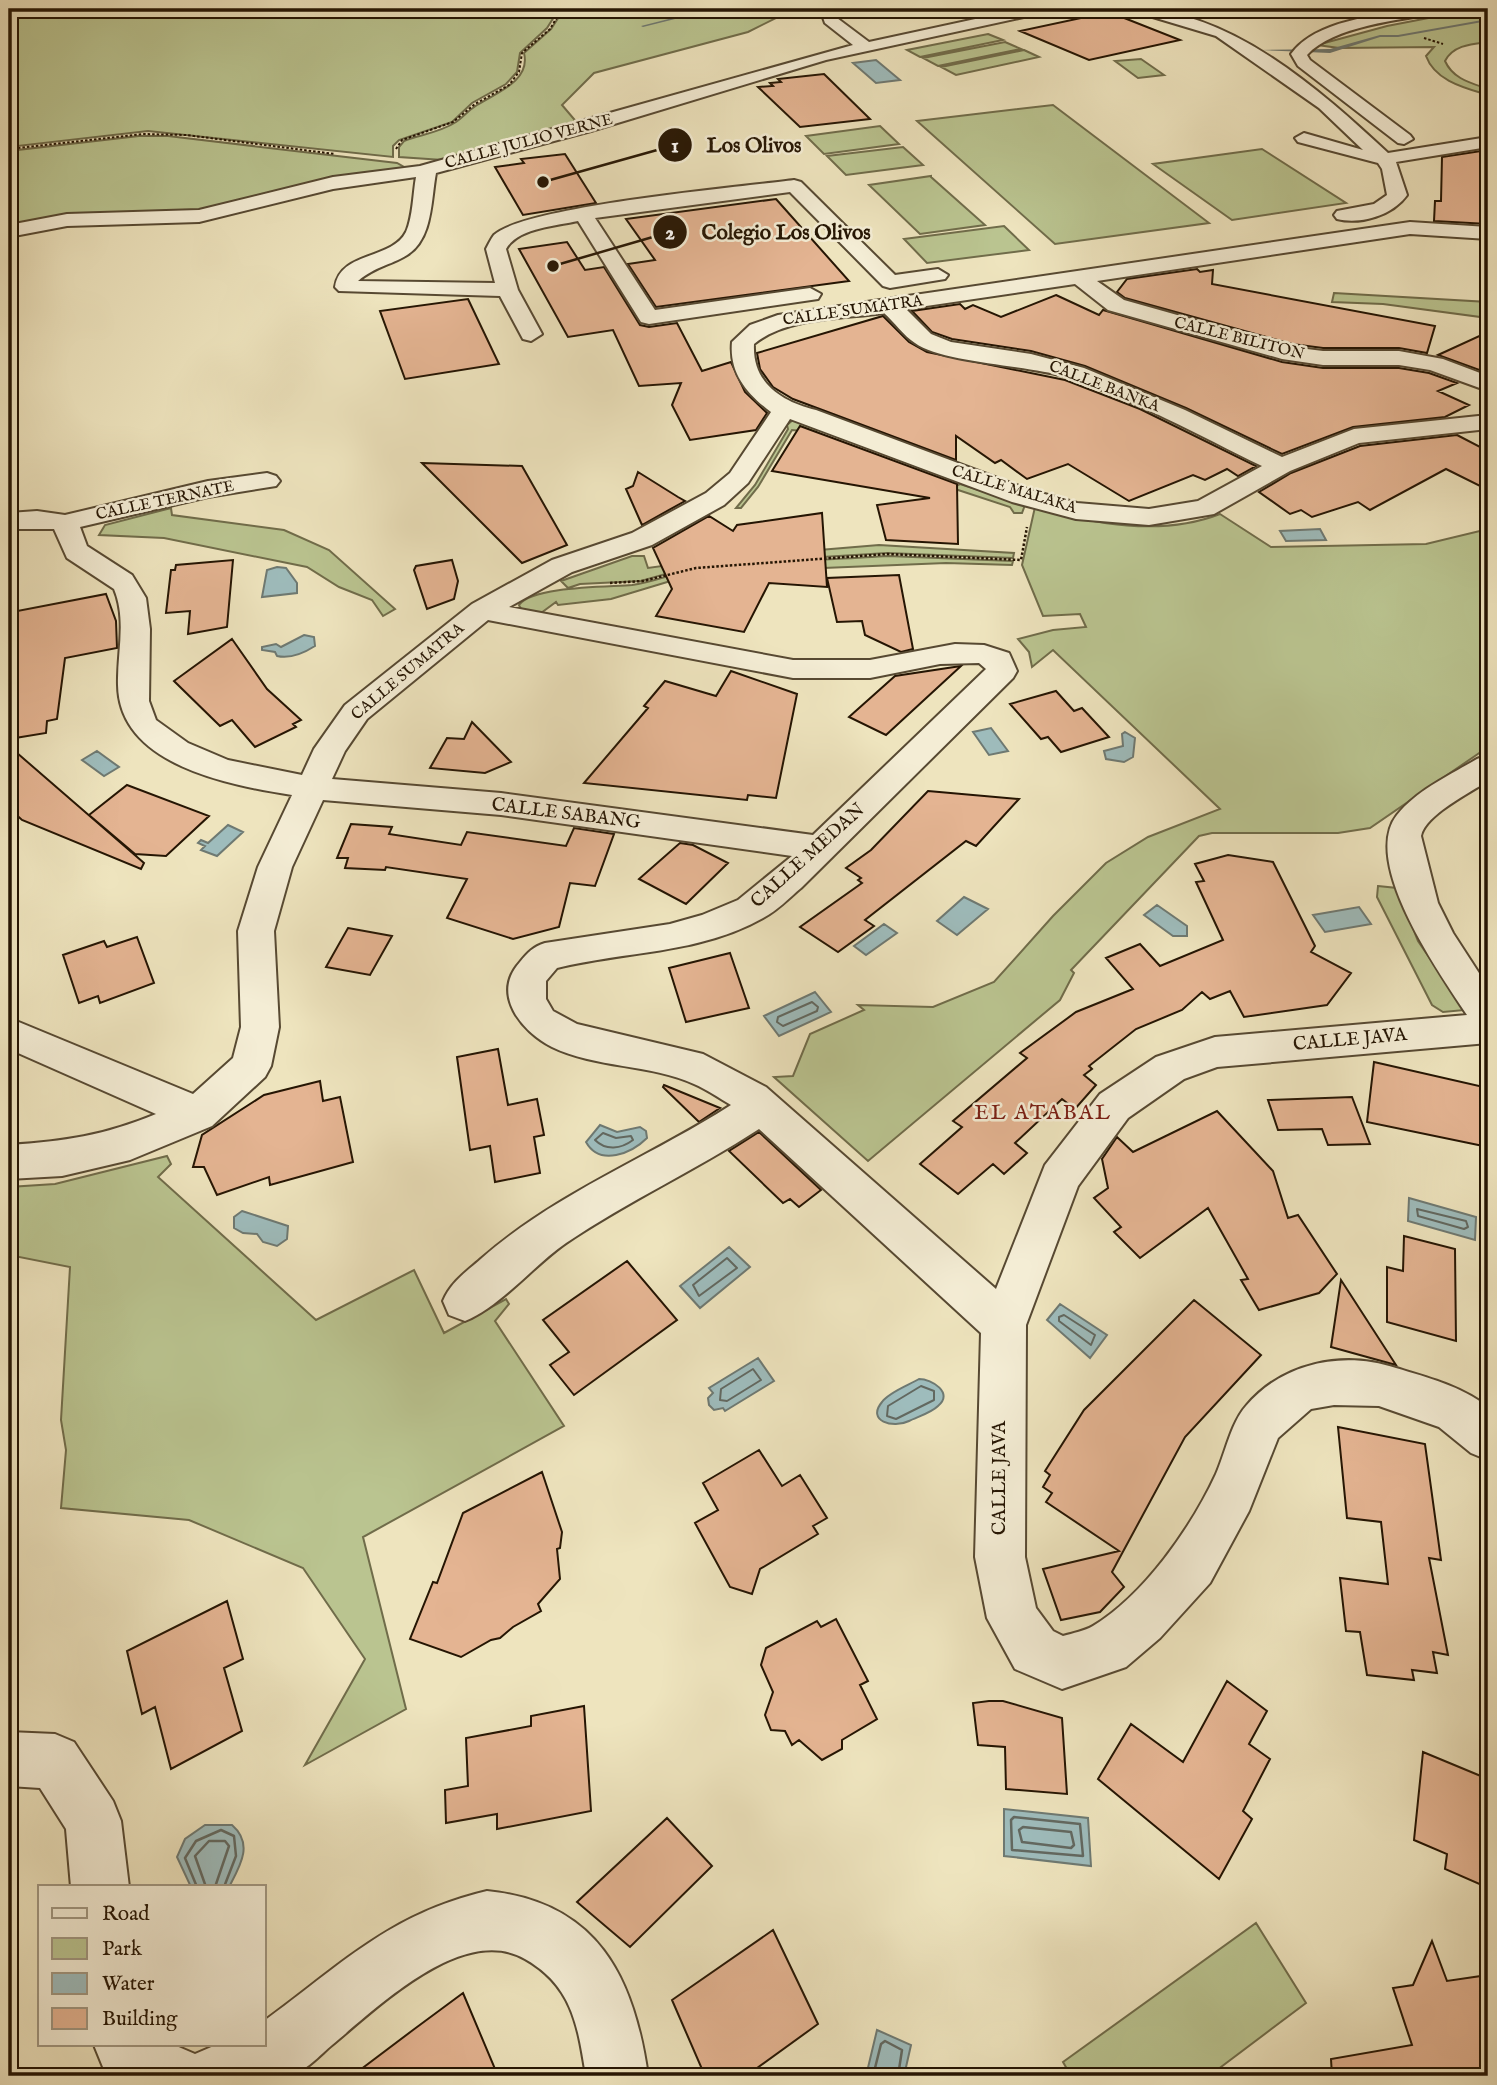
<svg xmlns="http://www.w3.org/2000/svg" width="1497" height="2085" viewBox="0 0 1497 2085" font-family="'IM FELL English',serif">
	<rect width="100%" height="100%" fill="#eee4be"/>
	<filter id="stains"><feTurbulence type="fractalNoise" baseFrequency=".00286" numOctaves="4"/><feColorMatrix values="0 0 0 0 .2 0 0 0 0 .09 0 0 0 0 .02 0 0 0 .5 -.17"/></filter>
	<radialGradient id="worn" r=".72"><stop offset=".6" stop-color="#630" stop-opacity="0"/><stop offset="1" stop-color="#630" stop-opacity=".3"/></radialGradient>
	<path fill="#bac490" stroke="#706c4a" stroke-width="2" d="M9,9H559L547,28L520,53L517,72L506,84L472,103L452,122L399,140L393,146V157L148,131L9,147Z
		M564,9H794L748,32L594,73L562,105L579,125L443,160L399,157V147L404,141C420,135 441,132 456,122C463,117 469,110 477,105C496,93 531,81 524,53L551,29Z
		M1475,9L1488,10V42C1472,44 1453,45 1445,61C1453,79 1471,83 1488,89V95C1465,88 1435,81 1426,56L1434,47L1339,48L1317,45L1387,26Z
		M988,34L1003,40L920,57L907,50Z
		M1005,42L1021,49L938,66L923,58Z
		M1024,50L1039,57L956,75L941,67Z
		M1141,59L1164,75L1138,78L1115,61Z
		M1053,105L1209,223L1055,244L917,121Z
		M880,126L899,144L824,154L806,136Z
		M139,136H168L397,163L406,168L193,213L53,219L9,228V151Z
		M903,147L923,165L846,175L827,156Z
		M1262,149L1346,203L1232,220L1153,164Z
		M931,176V177L985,225L920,234L869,185Z
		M1004,226L1029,250L927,263L904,239Z
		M1334,293L1488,302V318L1383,304L1332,302Z
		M794,419L818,427L816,432L792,430L758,487L741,508H736L755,485L788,429L787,425Z
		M960,484L1025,505L1022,513H1014L1010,507L952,488Z
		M1035,507C1093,524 1161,537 1220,514L1271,547L1426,544L1488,529V747L1370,828L1338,833H1212L1199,836L1071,970L1074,973L1060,1000L868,1161L774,1077L793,1076L810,1034L864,1010L858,1005L933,1007L994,982L1053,916L1106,863L1148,837L1220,809L1053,650L1032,667L1029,652L1018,639L1053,630L1086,627L1080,614L1043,616L1022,565Z
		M171,508L172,515L284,530L329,550L395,609L383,616L372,600L339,587L307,567L164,538L99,535L105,525Z
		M879,545L1014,553L1013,558L887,553L774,560L694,566L641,581L580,584L568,588L561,581L632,556H644L648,568L713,559Z
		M888,556L1013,561L1012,565L946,563L697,573L611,599L558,605L556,602L541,613L521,609L519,605C532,586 609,587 632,585C655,582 677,571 700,569C762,562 825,560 888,556Z
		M1378,886L1397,888L1418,941L1465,1010L1443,1012L1432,1005L1377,897Z
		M167,1156L171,1164L158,1177L316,1320L414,1270L444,1333L506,1299L509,1304L495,1321L564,1426L363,1537L406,1709L305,1765L365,1659L303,1568L189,1520L61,1508L66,1450L61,1420L70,1267L9,1255V1187L55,1184Z
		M1256,1923L1306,2003L1209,2076H1071L1063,2062Z"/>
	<path fill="#9ebcbc" stroke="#6e7972" stroke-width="2" d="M876,60L900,80L876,83L853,63Z
		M1320,529L1326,540L1286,541L1280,531Z
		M277,567L286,568L297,583V593L262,597L267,570Z
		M304,635L314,637L315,646C304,653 290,659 277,656L275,652L262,650V647L276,644L281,647Z
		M991,728L1008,751L989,755L973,732Z
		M1125,732L1135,738L1133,757L1124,762L1106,759L1104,751L1123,746L1122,734Z
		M97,751L119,767L104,776L82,760Z
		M228,825L243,832L217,856L201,850L205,846L198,843L201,840L208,843Z
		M964,897L988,909L957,935L937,921Z
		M1157,905L1187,926V936H1173L1144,915Z
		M1359,907L1371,924L1325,932L1313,915Z
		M884,924L897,933L866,955L854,946Z
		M815,992L831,1012L779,1036L764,1016Z
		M600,1125L617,1132L640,1127L646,1131L647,1138C632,1153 600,1167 586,1142Z
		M1409,1198L1476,1217L1475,1240L1408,1221Z
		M242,1211L288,1226L287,1239L277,1246L263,1242L257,1234L243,1233L234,1228V1217Z
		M729,1247L750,1267L700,1308L680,1286Z
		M1060,1304L1107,1335L1090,1358L1047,1320Z
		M758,1358L774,1381L725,1411L723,1408L714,1410L709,1405L708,1398L713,1393L709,1388Z
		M919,1379C932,1379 954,1393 938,1406C931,1413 917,1417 909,1421C893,1429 866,1421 882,1402C889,1392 909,1385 919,1379Z
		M1004,1809L1088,1818L1091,1866L1004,1856Z
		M205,1825H232C254,1844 240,1866 229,1887H191L177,1857L185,1839Z
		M877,2030L911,2045L904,2076H866Z"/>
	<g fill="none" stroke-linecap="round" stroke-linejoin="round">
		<path stroke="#626860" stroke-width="2" d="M812,1002L818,1007L817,1011L783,1026L777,1022L778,1017Z
			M603,1133L616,1138L631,1136L633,1140C621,1149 606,1151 595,1140Z
			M1417,1209L1466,1221L1468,1227L1464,1229L1418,1216Z
			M727,1258L737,1268L699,1296L693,1285Z
			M1064,1315L1095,1335L1091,1345L1059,1321V1317Z
			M753,1369L761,1380L727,1401L720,1400L721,1389Z
			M921,1386L934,1391V1400L896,1419L887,1416L888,1406Z"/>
		<path stroke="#626860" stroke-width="2.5" d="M1014,1817L1080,1824L1083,1856L1012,1850L1011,1820Z
			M1023,1827L1071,1832L1074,1845L1071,1848L1022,1842L1019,1830Z
			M197,1887L185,1858L196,1841L221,1830L234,1836L236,1856L224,1887
			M206,1887L195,1856L209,1841H225L229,1846L215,1887
			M873,2076L881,2044L885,2041L902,2050L898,2076"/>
		<path fill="#6e7972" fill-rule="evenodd" d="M708,9H715L643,27L641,26Z
			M1488,19V21L1398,37H1380L1330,53L1261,50L1330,49L1380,35H1398Z"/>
	</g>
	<path fill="#e4b492" stroke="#251503" stroke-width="2" d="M1109,12L1180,40L1089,60L1020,31Z
		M824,74L870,119L800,127L758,87L773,86L770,83L781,82L778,79Z
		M1481,151L1488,156V224L1434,221L1435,201H1441L1442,157Z
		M565,154L596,203L523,215L495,167L524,163L521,159Z
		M776,199L849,281L656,307L628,264L655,260L626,219Z
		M567,242L585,270L604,267L640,325L649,327L677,323L702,371L731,362L745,392L767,413L756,430L690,440L672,405L681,383L639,386L613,330L568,337L519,249Z
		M1197,269L1200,272L1213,270L1212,284L1435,326L1427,353L1399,348H1323L1292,344L1125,298L1117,292L1127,279Z
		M1056,295L1099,315L1103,310L1282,362L1323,368H1399L1429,373L1457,383L1438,391L1469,405L1445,417L1353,427L1282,454L1186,408L1085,366L1031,351L952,339L932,332L912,311L960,304L965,309L973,305L1001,317Z
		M468,299L499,364L405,379L380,311Z
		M883,316L909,342L927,352L1065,380L1140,409L1256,466L1238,476L1227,469L1205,480L1193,475L1129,501L1068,464L1027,479L1001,460L995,463L956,436V460L793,399L773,387L760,369L757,353Z
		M1488,332V368L1482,371L1438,355Z
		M800,426L957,484L958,544L886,540L877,505L930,498L772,471Z
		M1457,435L1488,451V490L1446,469L1370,510L1358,502L1312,517L1301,510L1290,514L1259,492L1291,473L1360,446Z
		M422,463L522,466L567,545L522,563Z
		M638,472L678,497L685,501L642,525L626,489L633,486Z
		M822,513L827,587L769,583L744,632L656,616L672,589L653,548L709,516L733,531L737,525Z
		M233,560L227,627L188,634L190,611L166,613L171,570H175L176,565Z
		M452,560L458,581L454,599L427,609L414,570L416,566Z
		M899,575L913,649L901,652L865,635L862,621L837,622L827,578Z
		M106,594L116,621L117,648L65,658L57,719L47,721L46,733L9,739V673L15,672L12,612Z
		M232,639L267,689L301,720L293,724L296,727L255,747L232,720L220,726L174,681Z
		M961,666L886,735L849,717L895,676Z
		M731,671L797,694L776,798L748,795L747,800L584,783L648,708L644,706L665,681L716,696Z
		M1056,691L1074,711L1082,708L1109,737L1061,752L1048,737L1041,739L1010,704Z
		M472,722L511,762L485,773L430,768L447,738L464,739Z
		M9,746L144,863L141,869L22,820L9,808Z
		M127,785L209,816L166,856L135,854L89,815Z
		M928,791L1019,799L976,846L966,841L865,920L874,926L838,952L800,927L862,883L858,880L861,878L846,868L871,850Z
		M351,824L392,827L389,834L461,845L467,832L566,846L574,828L614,834L595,886L570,883L559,927L513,939L447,918L467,879L386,867L385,870L345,868L348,858H337Z
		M680,843L693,845L728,863L686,904L639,879Z
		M1228,855L1273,862L1315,946L1311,952L1351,973L1327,1005L1244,1017L1230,991L1210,999L1202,992L1182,1010L1136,1029L1089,1066L1092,1069L1084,1075L1096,1085L1075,1109L1062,1099L1015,1143L1027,1153L1004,1174L993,1164L958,1194L920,1164L962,1127L953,1121L1027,1058L1020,1053L1076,1012L1133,989L1106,958L1140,944L1160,966L1223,940L1196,882L1204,881L1195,864Z
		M348,928L392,936L370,975L326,967Z
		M137,937L154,983L100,1003L98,996L79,1003L63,955L104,941L107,947Z
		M730,953L749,1008L686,1022L669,968Z
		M498,1049L508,1105L537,1099L544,1135L534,1137L540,1173L495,1182L490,1146L470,1150L457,1057Z
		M1374,1062L1488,1088V1147L1367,1122Z
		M320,1081L323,1101L340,1097L353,1162L270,1185L269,1177L217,1195L204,1167H193L202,1135L264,1095Z
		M664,1085L720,1108L699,1122L663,1087Z
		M1352,1097L1370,1144L1328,1145L1322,1129L1278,1130L1268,1100Z
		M1217,1111L1273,1171L1288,1218L1298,1215L1337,1274L1319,1293L1259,1310L1241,1280L1248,1279L1208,1208L1140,1258L1114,1232L1121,1227L1094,1198L1108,1188L1102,1159L1117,1137L1133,1152Z
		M759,1132L821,1190L799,1207L790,1199L783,1203L729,1151Z
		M1404,1236L1455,1249L1456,1341L1387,1322V1267L1403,1271Z
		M627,1261L677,1320L574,1395L550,1365L569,1352L543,1320Z
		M1341,1280L1396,1365L1331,1347Z
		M1194,1300L1261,1355L1185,1437L1112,1572L1124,1587L1100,1612L1061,1620L1043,1569L1119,1551L1046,1502L1052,1493L1043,1487L1050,1475L1045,1471L1084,1410Z
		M1338,1427L1425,1444L1441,1560L1429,1558L1448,1655L1433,1652L1437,1673L1412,1670L1414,1680L1367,1675L1360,1632L1346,1631L1340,1578L1388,1584L1381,1522L1347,1518Z
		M759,1450L782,1486L800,1475L827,1518L813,1526L818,1534L760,1569L752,1594L730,1587L695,1523L718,1510L703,1483Z
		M542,1472L562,1532L560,1548L557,1549L560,1579L538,1604L541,1611L513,1627L500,1638L491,1640L461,1657L410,1639L433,1582L437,1583L463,1513Z
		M227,1601L243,1659L224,1668L242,1731L171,1769L155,1707L142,1714L127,1651Z
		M836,1619L868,1681L860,1685L877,1719L842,1740V1749L822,1760L799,1740L792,1745L785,1731L771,1730L765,1715L773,1692L761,1665L766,1648L817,1621L821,1627Z
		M1227,1681L1267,1711L1249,1744L1270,1759L1243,1811L1252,1819L1219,1879L1098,1779L1131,1724L1183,1762Z
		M989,1701H1003L1062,1718L1067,1794L1006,1789L1005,1747L978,1745L973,1703Z
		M584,1706L591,1811L497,1829V1814L446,1823L445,1790L468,1786L466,1738L531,1726V1716Z
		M1423,1752L1488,1779V1851L1485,1850L1484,1886L1445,1869L1447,1854L1414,1840Z
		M667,1818L712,1866L630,1947L577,1902Z
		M773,1930L818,2024L746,2076H705L672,2000Z
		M1432,1941L1447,1981L1488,1975V2076H1332L1331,2059L1412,2045L1393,1988L1413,1985Z
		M463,1993L498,2076H352L413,2030Z"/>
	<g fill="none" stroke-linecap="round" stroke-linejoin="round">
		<g stroke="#574932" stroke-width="4">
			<path id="minor" d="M820,9H834L837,18L869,42L1022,9H1049L1042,13L826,60L591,131L436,173C431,199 433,239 407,255C389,266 376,266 358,281L495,283L486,249C488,245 491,239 494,235C525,206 741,187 794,180L801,182L895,275L938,269L948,275L945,279L890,288L883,286L790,192L595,218L655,310L810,288L821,294L818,299L649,324L641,322L578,221C556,226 518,228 506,249L518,290L542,334L531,341L523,339L500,296L339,291L335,287C340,251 392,260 406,232C413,217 413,193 416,177L333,189L199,222L67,226L9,237V225L67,214L199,210L333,177L420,166L853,45L825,23Z
				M1134,9C1230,9 1321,91 1388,153L1488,137V147L1396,162L1407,195C1393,215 1361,225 1337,219L1334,215L1337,211L1374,204L1387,195L1382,169L1378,163L1298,142L1295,138L1304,133L1363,150L1319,108L1216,36L1136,12Z
				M1414,9H1444L1437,13C1400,20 1333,26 1307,55L1310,60L1410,135L1413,139L1404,144L1398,143L1298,66L1291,54C1316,20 1376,16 1414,9Z
				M1410,222L1488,227V239L1410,234L1097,281L1124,300L1291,347L1323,351H1399L1443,359L1488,376V391L1430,370L1399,365H1323L1282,359L1108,310L1075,284L906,309L931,334L951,342L1031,354L1084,368L1185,410L1282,457L1354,429L1488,415V429L1359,443L1290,471L1214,514L1149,525L1076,519L1012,502L790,419L748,483L724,505L652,545L572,572L509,607L793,660H870L955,644L984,645L1009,653L1017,671L1013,678L801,888C789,898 777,911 763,918C700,954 625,951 557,968L546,981V999L553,1011L577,1024L703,1054L766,1087L996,1289L1045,1165L1100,1094L1156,1057L1215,1037L1467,1015C1440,974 1360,862 1397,815C1417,790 1450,775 1477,759L1488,755V781C1471,792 1425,815 1421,836L1438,903L1453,933L1488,987V1043L1217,1067L1184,1079L1128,1118L1078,1186L1026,1325L1025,1557L1036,1608L1053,1631L1063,1636C1073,1633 1085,1631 1093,1626C1144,1595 1191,1528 1216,1474C1225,1454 1231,1423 1246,1406C1282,1363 1343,1350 1396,1368C1429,1378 1461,1386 1488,1407V1460L1471,1453L1439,1427L1379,1406L1334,1405L1311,1409L1278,1438L1249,1511L1210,1583L1160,1638L1126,1667L1062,1689L1015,1669L987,1618L975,1557L981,1333L759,1129C696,1170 628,1201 566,1243C534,1265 499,1308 465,1321L449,1315L443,1301C451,1282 466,1272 482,1258C556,1193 648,1158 731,1105C719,1098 706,1089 694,1084C650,1064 595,1068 552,1047C521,1031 491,994 520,962C528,952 533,947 545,943L670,924L702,915L738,900L792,856L501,815L323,800L292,867L274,931L279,1027L271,1066L265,1077L212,1126L130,1160L62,1176L9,1179V1145C66,1141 102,1136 156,1114L9,1049V1018L193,1094L233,1058L241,1027L238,931L258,867L292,795C229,785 119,765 118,685C117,653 127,620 114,589L67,558L54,529H9V513L37,511L65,515L208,481L267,473L276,476L280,481L276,486L208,497L80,527L87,546L132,575L146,598L150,629L149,701L156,720L188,743L228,760L302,775L314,749L345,705L472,604L552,560L632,533L706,493L730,473L771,412C747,394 729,373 732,342L750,325L778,315ZM884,313C894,322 904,336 915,343C942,363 1028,365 1066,377C1134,399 1198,435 1262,466L1198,501L1149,509L1077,503L1030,490L816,410C782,402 752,383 754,344C787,317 843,319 884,313ZM488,620L793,678H870L940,664L979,663L986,669L813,835L501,793L332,779L345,751L367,719Z
				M9,1732L55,1734L74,1742L113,1801L121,1821L129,1887H71L66,1829L40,1788L9,1786Z
				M487,1891C597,1902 634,1976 648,2076H586C578,2027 573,1986 525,1959C463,1923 377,2008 332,2045C320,2055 305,2072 289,2076C275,2080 256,2076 241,2076C198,2076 156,2076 113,2076L103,2067L94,2045H174L195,2054L216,2045H264V2021C341,1965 389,1914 487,1891Z"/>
		</g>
		<path stroke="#251503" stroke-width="2" stroke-dasharray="2.5 2" stroke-linecap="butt" d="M1424,38L1443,44
			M9,149L143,134L186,135L335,154
			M396,149L402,140L453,122L475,104L509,85L519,72L522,53L550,29L562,9"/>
		<path stroke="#251503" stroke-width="2.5" stroke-dasharray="2.5 2" stroke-linecap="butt" d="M610,583L643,581L696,568L887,554L1021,560L1027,527"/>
		<use href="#minor" fill="#f4edd5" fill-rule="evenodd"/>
	</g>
	<g text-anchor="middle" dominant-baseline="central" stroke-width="5" stroke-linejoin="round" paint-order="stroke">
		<g font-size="16" fill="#251503" stroke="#f4edd5">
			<text transform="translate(529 142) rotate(-15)">CALLE JULIO VERNE</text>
			<text transform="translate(853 311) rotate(-8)">CALLE SUMATRA</text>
			<text transform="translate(1239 339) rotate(14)">CALLE BILITON</text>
			<text transform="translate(1104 387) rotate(21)">CALLE BANKA</text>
			<text transform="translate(1014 490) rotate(17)">CALLE MALAKA</text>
			<text transform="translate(165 501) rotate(-12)">CALLE TERNATE</text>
			<text transform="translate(408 672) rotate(-40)">CALLE SUMATRA</text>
		</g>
		<g font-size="19" fill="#251503" stroke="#f4edd5">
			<text transform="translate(566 814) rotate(7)">CALLE SABANG</text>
			<text transform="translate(808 856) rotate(-42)">CALLE MEDAN</text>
			<text transform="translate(1350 1040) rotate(-5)">CALLE JAVA</text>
			<text transform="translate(1000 1478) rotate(-90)">CALLE JAVA</text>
		</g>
		<g font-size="21" letter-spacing="2" fill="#7a1f14" stroke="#f4edd5">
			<text x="1043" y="1113">EL ATABAL</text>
		</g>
	</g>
	<path fill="none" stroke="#251503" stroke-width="2.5" d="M543 182L675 145M553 266L670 232"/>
	<g fill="#251503" stroke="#f4edd5" stroke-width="2.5">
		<circle cx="543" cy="182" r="7"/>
		<circle cx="553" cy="266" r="7"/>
		<circle cx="675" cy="145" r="18"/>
		<circle cx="670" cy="232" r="18"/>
	</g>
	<g font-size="21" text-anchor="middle" font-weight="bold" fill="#fff">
		<text x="675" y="152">1</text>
		<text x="670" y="239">2</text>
	</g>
	<g font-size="21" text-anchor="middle" font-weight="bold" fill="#251503" stroke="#f4edd5" stroke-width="5" stroke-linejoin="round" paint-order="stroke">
		<text x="754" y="152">Los Olivos</text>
		<text x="786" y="239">Colegio Los Olivos</text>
	</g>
	<rect width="1497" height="2085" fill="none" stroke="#eee4be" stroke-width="35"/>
	<rect x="10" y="10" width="1476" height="2064" fill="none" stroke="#251503" stroke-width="3.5"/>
	<rect x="18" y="18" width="1462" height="2050" fill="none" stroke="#251503" stroke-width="2"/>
	<rect x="38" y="1885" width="228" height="161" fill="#f4edd5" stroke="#a19781" stroke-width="2"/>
	<rect x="52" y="1908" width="35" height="10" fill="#f4edd5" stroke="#a19781" stroke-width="2"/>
	<text x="102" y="1920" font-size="21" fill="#251503">Road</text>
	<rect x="52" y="1938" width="35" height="21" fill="#bac490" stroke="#a19781" stroke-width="2"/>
	<text x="102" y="1955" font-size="21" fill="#251503">Park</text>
	<rect x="52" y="1973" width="35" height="21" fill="#9ebcbc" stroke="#a19781" stroke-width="2"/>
	<text x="102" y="1990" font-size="21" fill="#251503">Water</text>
	<rect x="52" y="2008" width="35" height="21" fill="#e4b492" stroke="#a19781" stroke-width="2"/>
	<text x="102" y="2025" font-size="21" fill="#251503">Building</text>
	<rect width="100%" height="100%" filter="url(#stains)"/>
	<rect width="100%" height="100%" fill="url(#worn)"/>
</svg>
